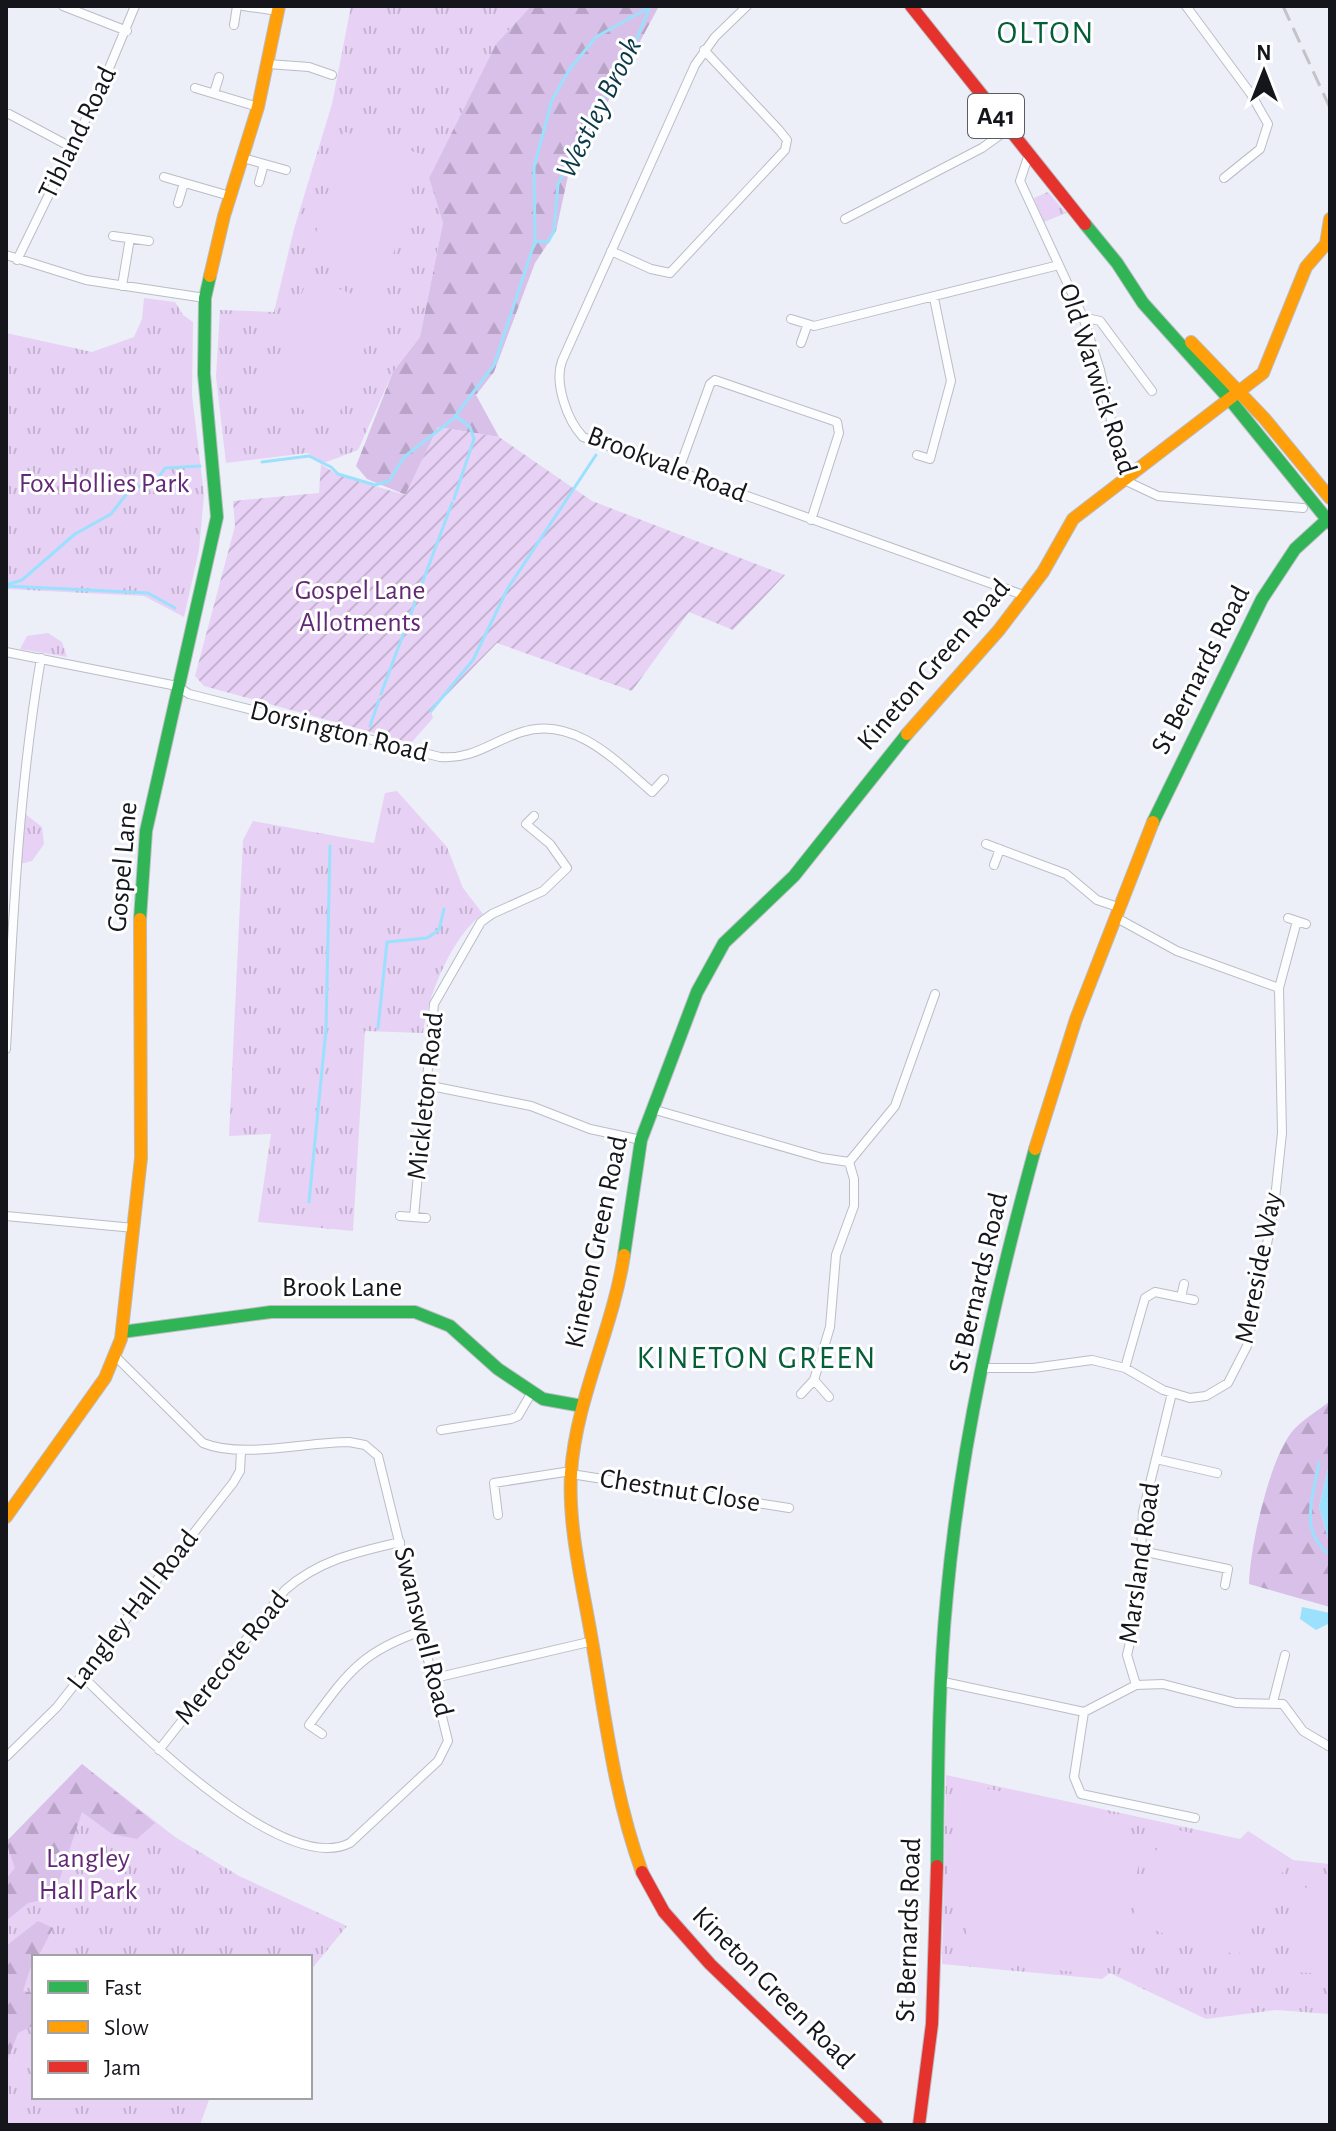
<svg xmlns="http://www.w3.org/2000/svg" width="1336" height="2131" viewBox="0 0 1336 2131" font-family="'Alegreya Sans',sans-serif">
	<defs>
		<pattern id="grass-tufts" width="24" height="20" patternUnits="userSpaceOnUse" patternTransform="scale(2)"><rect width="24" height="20" fill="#e7d1f5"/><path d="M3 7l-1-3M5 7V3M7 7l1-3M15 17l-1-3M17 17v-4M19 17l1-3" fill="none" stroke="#c5b3d1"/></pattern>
		<pattern id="forest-firs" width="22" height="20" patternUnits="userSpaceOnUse" patternTransform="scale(2)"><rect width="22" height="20" fill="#d9c0e9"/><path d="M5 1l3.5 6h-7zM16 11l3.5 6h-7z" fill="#b9a4c7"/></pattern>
		<pattern id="garden-furrows" width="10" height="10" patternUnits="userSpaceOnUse" patternTransform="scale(2)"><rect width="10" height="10" fill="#e7d1f5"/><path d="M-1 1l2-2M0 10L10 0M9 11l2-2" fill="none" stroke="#c5b3d1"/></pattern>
	</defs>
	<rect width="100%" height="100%" fill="#eceff8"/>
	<path fill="url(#grass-tufts)" d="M351,6H531L496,44L429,178L443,223L420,337L393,372L358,450L321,464L308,453L226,463L216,377L220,310L274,312L294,229L332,104Z
		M1048,192L1066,213L1044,222L1034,198Z
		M144,298L175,302L183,315L193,322L192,395L204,495L199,550L184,617L144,596L6,589V333L92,352L134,337L142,319Z
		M48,633L62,642L67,657L20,649L27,636Z
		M397,791L447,847L463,888L483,914C453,934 427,997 423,1033L365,1031L353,1231L258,1222L271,1134L229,1136L243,840L253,821L374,843L385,793Z
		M20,810L42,827L44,844L32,861L16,865Z
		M82,1764L175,1837L239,1876L347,1926L310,1971V1957H34V2097H210L200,2125H6V1842Z
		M946,1775L1240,1839L1248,1831L1293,1860L1330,1864V2014L1276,2010L1206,2019L1110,1973L1102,1979L942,1964Z"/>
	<path fill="url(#forest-firs)" d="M531,6H659L568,176L556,231L535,263L494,372L476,395L499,437L438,427L406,495L367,479L356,466L393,372L420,337L443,223L429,178L496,44Z
		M1330,1401V1460L1319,1507L1330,1545V1607L1249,1584C1250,1546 1269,1462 1291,1433C1301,1420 1318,1411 1330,1401Z
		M82,1764L155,1823L137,1839L112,1834L82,1812L58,1884L47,1899L28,1903L6,1921V1879L15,1868L6,1842Z
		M38,1921L53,1928L38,1957H34L23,1991L34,1993V2025L18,2033L6,2064V1946Z"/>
	<path fill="url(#garden-furrows)" d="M438,427L499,437L592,501L785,575L733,630L689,612L632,691L497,643L431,711L433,718L411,743L204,686L195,676L235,526L233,501L319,493L321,464L338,475L405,495Z"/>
	<path fill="#e7d1f5" d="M345,132L422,154L385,283L308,261Z
		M308,277L381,305L336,422L264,395Z
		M984,1788L1112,1814L1134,1837L1140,1860L1121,1943L1110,1956L1085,1973L986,1963L967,1945L965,1911L949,1902C948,1866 945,1803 984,1788Z
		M1165,1827L1240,1844L1256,1837L1290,1858L1237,1957L1193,1932L1212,1897L1204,1894L1183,1942L1131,1920Z
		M1296,1887L1330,1889V1974L1291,1972Z"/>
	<path fill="#9be0fd" d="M1330,1460V1545L1319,1507Z
		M1302,1607L1330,1613V1623L1316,1630L1300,1619Z"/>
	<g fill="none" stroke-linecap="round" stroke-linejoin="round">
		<path stroke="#9be0fd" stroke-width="3" d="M535,241L548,242L554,231L558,184L613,79L628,60L650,6
			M262,462L309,456L331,467L338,474L375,485L389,481L404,457L453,419L494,365L535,241L534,167L552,100L569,70L596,37L648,8
			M454,499L474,439L470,427L456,416
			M6,585L22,580L75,534L111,514L132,487L153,485L165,468L200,466
			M6,586L148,593L175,608
			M381,694L452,503
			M431,711L473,660L508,588L596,455
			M370,726L379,700
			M378,1028L387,942L427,938L439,930L444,909
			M309,1202L326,1029L330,846
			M1319,1463C1313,1497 1298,1531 1330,1555"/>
		<g stroke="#babdc4" stroke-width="10">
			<path id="street" d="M63,6L127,31
				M243,6L278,11
				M747,6L715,37L695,65L562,361C554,383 567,420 583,437L1026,596
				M1186,6L1251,94L1268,124L1260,149L1224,178
				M234,25L237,6
				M268,64L309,67L332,75
				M195,88L258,107
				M214,93L219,77
				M9,114L69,146
				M1028,157L1020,181L1083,317L1100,370L1124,480L1158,496L1303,508
				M243,158L286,170
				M164,177L230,196
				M259,182L264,164
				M178,203L184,183
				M845,219L982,148L1007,130
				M113,236L149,241
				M611,251L651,269L670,273L785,150L787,140L779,130L704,50
				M6,255L86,280L205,298
				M17,260L100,90L135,6
				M122,286L130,238
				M1083,317L1100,321L1152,391
				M791,319L814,326L1059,265
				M801,343L807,326
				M917,455L930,459L951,381L934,298
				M678,472L710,384L715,380L837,422L839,433L811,520
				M6,652L177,686L189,694L440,757C473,760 492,741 522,732C574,715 617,762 652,792L664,779
				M986,844L1066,874L1097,900L1118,907
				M994,865L1000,849
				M1288,918L1306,924
				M1279,988L1297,921
				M6,1049C13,918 19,787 41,658
				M426,1085L531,1106L590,1129L641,1140
				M652,1109L822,1158L849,1162L854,1179V1206L836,1255L830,1327L814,1380
				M849,1162L895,1106L935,994
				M6,1216L134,1228
				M400,1216L426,1218
				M414,1217L434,1004L481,922L492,914L543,891L567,868L550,844L526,824L534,816
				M1181,1297L1184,1284
				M982,1368H1033L1092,1360L1125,1368L1163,1390L1190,1398L1206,1396L1228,1383L1247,1346L1274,1208L1282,1133L1279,988L1177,951L1115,917
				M1125,1368L1145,1298L1155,1292L1194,1300
				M801,1394L814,1380L829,1397
				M441,1430L511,1419L518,1416L532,1392
				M1156,1459L1217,1473
				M571,1474L789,1508
				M498,1515L494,1483L571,1471
				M1141,1551L1228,1569L1225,1585
				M82,1676C129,1721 281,1878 350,1843L438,1761L448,1741L378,1456L365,1445L349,1442C305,1442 242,1459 203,1443L114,1355
				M435,1678L593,1641
				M939,1681L1084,1712L1136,1685L1163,1684L1236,1703L1283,1704L1303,1731L1330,1747
				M1136,1685L1127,1655L1138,1609L1143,1512L1172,1393
				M1273,1702L1285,1655
				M1084,1712L1074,1777L1081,1794L1195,1818
				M322,1734L309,1725C347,1674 360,1652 422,1631
				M159,1750L285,1590C319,1560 357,1552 400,1542
				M6,1757L57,1707L233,1483L240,1471L241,1451"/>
		</g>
		<g stroke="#babdc4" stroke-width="14">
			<path id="fast" d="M1085,224L1117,263L1143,303L1231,401L1330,523
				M1153,822L1262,599L1295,549L1330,517
				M140,919L146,831L217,517L204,374L205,298L210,276
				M624,1255L641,1140L697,992L724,943L794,876L907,734
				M122,1332L271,1312H415L450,1326L498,1369L543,1399L582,1406
				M937,1866C938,1775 938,1685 947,1594C961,1443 995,1295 1035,1149"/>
		</g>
		<g stroke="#babdc4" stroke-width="14">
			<path id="slow" d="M210,276L224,216L258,107L279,6
				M1191,342L1264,418L1330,498
				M907,734L999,630L1043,572L1073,519L1263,373L1306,267L1326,244L1330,219
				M1035,1149L1076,1019L1153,822
				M624,1255C613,1329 576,1398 571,1473C568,1526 582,1583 591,1635C605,1715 614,1796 642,1872
				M6,1517L105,1378L121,1339L141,1158L140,919"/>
		</g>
		<g stroke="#babdc4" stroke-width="14">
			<path id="jam" d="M911,6L1085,224
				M642,1872L664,1912L710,1964L877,2125
				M919,2125L932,2024L937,1866"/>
		</g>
		<use href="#street" stroke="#fcfdfe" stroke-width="8"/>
		<use href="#fast" stroke="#30b455" stroke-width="12"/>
		<use href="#slow" stroke="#ff9f0a" stroke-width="12"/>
		<use href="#jam" stroke="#e5322d" stroke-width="12"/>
		<path stroke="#c4c4c7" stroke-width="3" stroke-dasharray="16 8" stroke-linecap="butt" d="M1283,6L1330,108"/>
	</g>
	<g text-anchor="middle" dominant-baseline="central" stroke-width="6" stroke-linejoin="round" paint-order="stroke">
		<rect fill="#fff" stroke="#5a5c60" stroke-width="2" x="968" y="94" width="56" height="44" rx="6"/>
		<g font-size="26" font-weight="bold" fill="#14161c">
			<text x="996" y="116">A41</text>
		</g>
		<g font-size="28" fill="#14161c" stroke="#fff">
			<text transform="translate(78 133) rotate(-64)">Tibland Road</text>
			<text transform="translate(1097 379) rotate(72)">Old Warwick Road</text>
			<text transform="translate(667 465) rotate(21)">Brookvale Road</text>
			<text transform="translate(934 665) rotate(-49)">Kineton Green Road</text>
			<text transform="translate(1201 670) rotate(-63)">St Bernards Road</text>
			<text transform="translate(339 732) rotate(14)">Dorsington Road</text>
			<text transform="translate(123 867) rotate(-85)">Gospel Lane</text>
			<text transform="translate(426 1096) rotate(-84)">Mickleton Road</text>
			<text transform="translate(597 1242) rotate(-78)">Kineton Green Road</text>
			<text transform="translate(1259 1268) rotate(-79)">Mereside Way</text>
			<text transform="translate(979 1283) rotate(-77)">St Bernards Road</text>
			<text x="342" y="1288">Brook Lane</text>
			<text transform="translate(680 1491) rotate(9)">Chestnut Close</text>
			<text transform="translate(1140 1563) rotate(-82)">Marsland Road</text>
			<text transform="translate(133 1610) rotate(-52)">Langley Hall Road</text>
			<text transform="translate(423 1632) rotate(76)">Swanswell Road</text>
			<text transform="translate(232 1658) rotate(-51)">Merecote Road</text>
			<text transform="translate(909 1930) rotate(-88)">St Bernards Road</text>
			<text transform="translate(773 1988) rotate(45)">Kineton Green Road</text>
		</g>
		<g font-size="28" fill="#622876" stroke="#fff">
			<text x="104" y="484">Fox Hollies Park</text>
			<text x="360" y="591">Gospel Lane<tspan x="360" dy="32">Allotments</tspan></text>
			<text x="88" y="1859">Langley<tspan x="88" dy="32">Hall Park</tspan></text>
		</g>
		<g font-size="30" font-style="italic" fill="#0a3948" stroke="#fff">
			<text transform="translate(599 108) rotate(-63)">Westley Brook</text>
		</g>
		<g font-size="32" letter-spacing="2" fill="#045e37" stroke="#fff">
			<text x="1046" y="33">OLTON</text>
			<text x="757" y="1358">KINETON GREEN</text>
		</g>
	</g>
	<rect width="1336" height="2131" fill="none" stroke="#14161c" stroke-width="16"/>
	<rect x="32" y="1955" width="280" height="144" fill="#ffffff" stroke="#a1a2a4" stroke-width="2"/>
	<rect x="48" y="1981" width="40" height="12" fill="#30b455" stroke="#a1a2a4" stroke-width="2"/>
	<text x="104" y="1995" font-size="24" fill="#14161c">Fast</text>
	<rect x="48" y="2021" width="40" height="12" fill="#ff9f0a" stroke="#a1a2a4" stroke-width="2"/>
	<text x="104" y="2035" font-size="24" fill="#14161c">Slow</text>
	<rect x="48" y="2061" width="40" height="12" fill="#e5322d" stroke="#a1a2a4" stroke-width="2"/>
	<text x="104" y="2075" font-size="24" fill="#14161c">Jam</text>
	<g transform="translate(1264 72)" stroke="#ffffff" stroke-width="6" paint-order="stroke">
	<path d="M0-6L14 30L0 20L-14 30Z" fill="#14161c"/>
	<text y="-12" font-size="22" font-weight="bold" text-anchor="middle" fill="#14161c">N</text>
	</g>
</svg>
